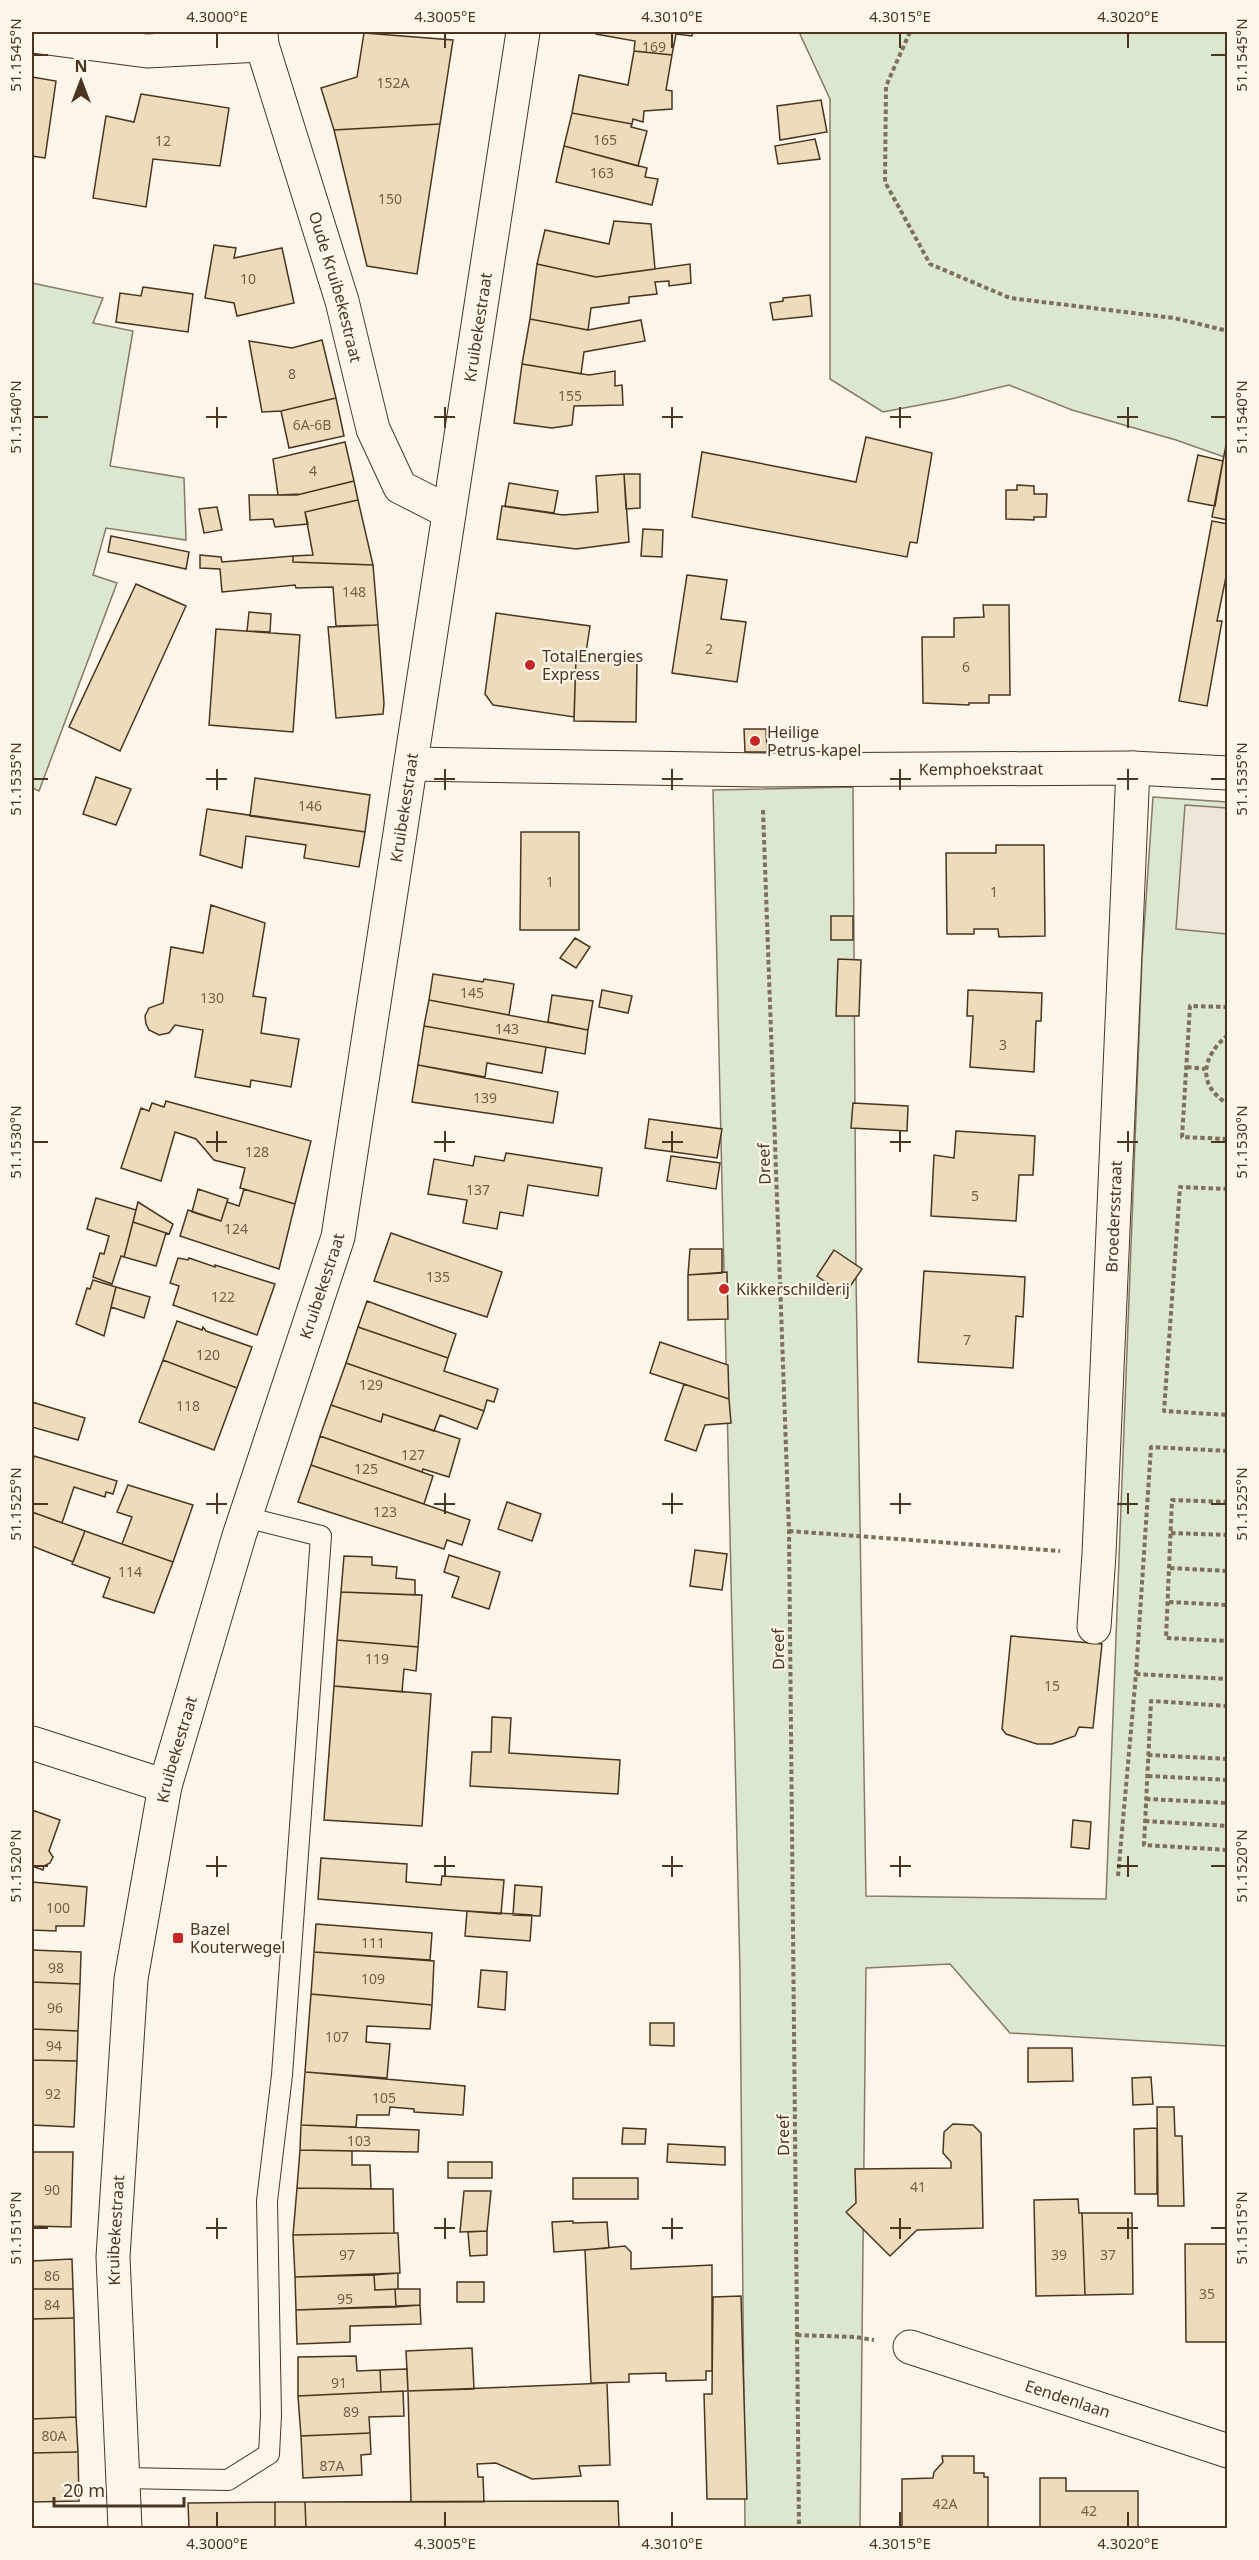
<svg xmlns="http://www.w3.org/2000/svg" width="1259" height="2560" viewBox="0 0 1259 2560" font-family="'Noto Sans',sans-serif">
	<rect width="100%" height="100%" fill="#fbf6e9"/>
	<path fill="#dce7d0" stroke="#887966" stroke-width="1.5" d="M799,32H1227V458L1176,440L1072,410L1009,385L951,399L883,412L830,379V99Z
		M32,283L103,298L93,323L133,331L110,466L184,478L186,540L106,528L93,575L117,583L39,791L32,788Z
		M853,787L856,1275L866,1896L1106,1899L1142,959L1153,797L1227,802V2046L1010,2033L950,1964L866,1968L860,2528H745L740,1973L713,790Z"/>
	<path fill="#ede7d9" stroke="#887966" stroke-width="1.5" d="M1185,805L1227,808V934L1176,929Z"/>
	<path fill="#ecdcbc" stroke="#4a3520" stroke-width="1.5" d="M596,32H693L692,36L676,34L672,55L634,51L635,41L596,34Z
		M364,33L453,40L440,124L334,130L321,88L357,77Z
		M634,51L672,55L666,90L672,91V109L644,111L643,122L633,119L632,124L572,113L579,75L628,85Z
		M32,77L56,81L45,158L32,156Z
		M141,94L229,108L220,166L153,159L146,207L93,198L106,116L134,122Z
		M821,100L827,132L780,140L777,106Z
		M572,113L632,124L631,127L647,131L638,166L564,146Z
		M440,124L417,274L367,266L334,130Z
		M815,139L820,159L778,164L775,146Z
		M564,146L647,168L645,177L658,179L652,205L556,182Z
		M614,221L651,224L655,269L596,277L537,264L545,230L609,244Z
		M214,245L236,248L234,258L282,248L294,303L237,316L234,303L205,298Z
		M537,264L596,277L690,264L691,283L669,286V281L655,282L657,294L629,297V303L591,308L588,330L530,319Z
		M143,287L193,294L188,332L116,322L120,293L141,296Z
		M810,295L812,316L773,320L770,303L783,301V298Z
		M530,319L588,330L641,320L645,341L584,352L581,374L522,364Z
		M322,340L336,398L281,411L262,412L249,341L292,348Z
		M522,364L589,375L615,371V386L622,385L623,405L574,406L572,425L552,428L514,423Z
		M336,398L344,436L289,448L281,411Z
		M1228,435V520L1212,517Z
		M866,437L932,453L917,543L910,542L907,557L692,517L702,452L856,482Z
		M345,442L354,481L301,494L278,495L273,459Z
		M1198,455L1223,461L1215,506L1188,501Z
		M624,474H640V508L626,509Z
		M624,474L629,542L576,549L497,539L502,506L563,515L598,512L596,476Z
		M354,481L358,500L305,512L308,524L275,527L273,519L250,520L249,495H297Z
		M509,483L558,491L554,513L505,506Z
		M1017,485L1034,486V494H1047L1046,517H1034V520L1006,519V490H1017Z
		M358,500L373,565L293,562V556L313,555L305,512Z
		M217,507L222,530L204,533L199,509Z
		M1212,521L1228,524V567L1217,621H1222L1207,706L1179,701Z
		M643,529L663,530L662,557L641,556Z
		M111,536L189,552L186,569L108,552Z
		M200,555L221,557L222,562L293,556V562L373,565L378,625L336,626L333,587L296,588L295,585L222,592L220,569L200,568Z
		M687,575L727,580L721,619L746,622L737,682L672,673Z
		M136,584L186,606L120,751L69,727Z
		M983,605H1009L1010,695H989V703H969V705L923,703L922,637H954V618L984,617Z
		M249,612L271,614L270,632L247,631Z
		M496,613L590,626L585,659L576,658L574,717L493,705L485,694Z
		M378,625L384,703L383,714L336,718L328,627Z
		M216,629L300,635L293,732L209,725Z
		M576,658L637,661L636,722L574,721Z
		M744,729H766L767,752H745Z
		M96,777L131,789L116,825L83,814Z
		M255,778L370,795L365,832L250,816Z
		M207,809L365,832L359,867L304,858L306,845L246,836L242,868L200,855Z
		M521,832H579V930H520Z
		M996,845H1044L1045,936L999,937L998,929H974V934H947L946,853H996Z
		M211,905L265,923L253,996L266,998L261,1033L299,1039L291,1087L251,1080L250,1087L195,1077L203,1030L175,1025L169,1033L159,1035L149,1030L146,1024L145,1016L149,1008L163,1003L171,947L203,953Z
		M831,916H853V940H831Z
		M575,938L590,947L576,968L560,958Z
		M838,959L861,960L859,1016H836Z
		M433,974L483,982L484,979L514,984L509,1015L429,1000Z
		M602,990L632,996L628,1013L599,1007Z
		M968,990L1042,993L1041,1021H1036L1034,1072L970,1067L973,1016H967Z
		M552,995L593,1001L588,1030L548,1022Z
		M429,1000L588,1030L585,1054L424,1026Z
		M424,1026L546,1047L542,1073L487,1063L485,1077L418,1065Z
		M418,1065L558,1092L553,1123L412,1102Z
		M166,1101L311,1141L295,1204L240,1188L245,1168L214,1160L196,1139L175,1132L161,1181L121,1168L141,1108L149,1111L152,1103L164,1107Z
		M853,1103L908,1106L907,1131L851,1128Z
		M649,1119L722,1129L717,1158L645,1148Z
		M956,1131L1035,1136L1033,1175H1019L1016,1221L931,1216L934,1155L954,1158Z
		M506,1153L602,1168L598,1196L528,1185L523,1216L500,1212L497,1229L463,1223L467,1200L428,1194L434,1159L473,1166L475,1156L504,1161Z
		M671,1156L720,1163L716,1189L667,1181Z
		M198,1189L228,1199L221,1221L192,1212Z
		M244,1189L295,1204L279,1269L180,1236L188,1210L221,1221L227,1202L239,1206Z
		M96,1198L136,1210L124,1257L121,1256L112,1284L93,1277L100,1253L104,1254L109,1236L87,1229Z
		M138,1202L173,1224L169,1234L133,1222Z
		M133,1222L166,1233L156,1266L124,1257Z
		M391,1233L502,1272L487,1317L374,1281Z
		M690,1249H722V1273L688,1275Z
		M834,1250L862,1269L844,1295L817,1276Z
		M178,1258L188,1260L189,1258L215,1267V1265L275,1284L257,1335L173,1305L179,1286L170,1283Z
		M924,1271L1025,1277L1023,1317L1016,1316L1013,1368L918,1362Z
		M727,1272L728,1319L688,1320V1275Z
		M93,1280L116,1287L104,1336L76,1324L87,1288L90,1289Z
		M116,1287L150,1297L144,1318L111,1307Z
		M367,1301L456,1334L448,1358L358,1327Z
		M177,1321L202,1330L203,1327L206,1331L252,1347L237,1388L163,1360Z
		M358,1327L448,1358L444,1371L498,1389L494,1402L487,1400L484,1411L346,1363Z
		M660,1342L728,1365L729,1399L650,1373Z
		M163,1360L237,1388L214,1450L139,1422Z
		M346,1363L484,1411L477,1429L440,1415L434,1431L383,1414L381,1422L331,1405Z
		M684,1384L729,1399L731,1423L705,1425L696,1451L665,1440Z
		M32,1402L85,1418L78,1440L32,1427Z
		M331,1405L381,1422L383,1414L460,1439L449,1477L423,1469L422,1472L320,1436Z
		M320,1436L433,1476L424,1504L311,1465Z
		M34,1456L117,1481L113,1494L106,1492L105,1497L74,1487L62,1523L32,1512V1466Z
		M311,1465L470,1520L462,1545L447,1540L444,1549L298,1502Z
		M128,1485L193,1505L173,1562L122,1544L132,1517L117,1512Z
		M507,1502L541,1514L532,1541L498,1529Z
		M32,1512L85,1531L73,1562L32,1546Z
		M85,1531L173,1562L154,1613L103,1597L110,1578L72,1564Z
		M695,1550L727,1554L722,1590L690,1586Z
		M449,1555L500,1572L489,1609L452,1597L459,1577L444,1572Z
		M344,1556L372,1557V1565L397,1567L396,1578L415,1580V1595L341,1592Z
		M341,1592L422,1595L418,1647L337,1640Z
		M1011,1636L1102,1644L1093,1728L1079,1727L1075,1736L1052,1744H1037L1006,1734L1002,1729Z
		M337,1640L418,1647L416,1671L404,1669L402,1692L334,1686Z
		M334,1686L431,1694L422,1826L324,1820Z
		M492,1717L511,1718L509,1753L620,1760L618,1794L470,1786L472,1752H491Z
		M32,1810L60,1820L49,1851L53,1857L50,1863L44,1866L43,1870L32,1866Z
		M1073,1820L1091,1822L1089,1849L1071,1847Z
		M321,1858L407,1864L406,1882L441,1885L442,1876L504,1880L501,1914L318,1899Z
		M32,1882L87,1887L84,1926H56V1931L32,1930Z
		M515,1885L542,1887L540,1916L513,1915Z
		M467,1911L532,1915L530,1941L465,1936Z
		M316,1924L432,1933L430,1960L314,1952Z
		M32,1950L81,1952L80,1984L32,1982Z
		M314,1952L434,1961L432,2005L311,1994Z
		M481,1970L507,1972L505,2010L478,2007Z
		M32,1982L80,1984L78,2031L32,2029Z
		M311,1994L432,2005L430,2029L367,2026L366,2042L390,2044L387,2078L305,2072Z
		M650,2023H674V2046L650,2045Z
		M32,2029L78,2031L77,2061L32,2060Z
		M1028,2048H1072L1073,2081L1028,2082Z
		M32,2060L77,2061L74,2127L32,2125Z
		M305,2072L465,2086L463,2115L414,2112V2109L390,2107L389,2115H357L356,2127L301,2125Z
		M1151,2077L1153,2104L1133,2105L1132,2078Z
		M1157,2107H1174L1175,2136H1182L1184,2206H1158Z
		M953,2124L973,2125L981,2133L983,2228L917,2230L890,2256L846,2212L856,2203L855,2169L951,2168V2162L943,2153L944,2132Z
		M301,2125L419,2130L418,2152L300,2150Z
		M623,2128L646,2129L645,2144H622Z
		M1157,2128V2194H1135L1134,2129Z
		M668,2144L725,2147V2165L667,2162Z
		M300,2150L352,2151V2165H370L371,2189L297,2188Z
		M32,2152H73L71,2227L32,2226Z
		M448,2162H492V2178H448Z
		M573,2178H638V2199H573Z
		M297,2188L393,2189L394,2233L293,2235Z
		M464,2191H491L487,2231L460,2232Z
		M1078,2199L1079,2213H1082L1085,2295L1036,2296L1034,2200Z
		M1082,2213H1132L1133,2294L1085,2295Z
		M573,2221V2223L607,2222L609,2248L554,2252L552,2222Z
		M487,2231V2255L470,2256L468,2232Z
		M394,2233H398L400,2273L295,2277L293,2235Z
		M1185,2244H1228V2342H1186Z
		M625,2246L631,2252V2269L712,2265V2371H706V2380L666,2381V2373L629,2374V2382L591,2383L585,2250Z
		M72,2259L73,2289H32V2261Z
		M398,2273V2289L375,2290L374,2275Z
		M374,2275L375,2290L395,2289L396,2307L296,2310L295,2277Z
		M457,2282H484V2302H457Z
		M32,2289H73L74,2318L32,2319Z
		M395,2289H420V2305L396,2307Z
		M741,2296L747,2499H707L704,2394H712L713,2297Z
		M420,2305L421,2324L350,2326V2342L297,2344L296,2310Z
		M74,2318L76,2417L32,2419V2319Z
		M472,2348L474,2389L408,2391L406,2351Z
		M356,2356L357,2371L380,2370L381,2392L298,2396V2357Z
		M407,2369L408,2391L381,2392L380,2370Z
		M607,2383L610,2465L579,2466L581,2476L532,2479L496,2463L477,2464L478,2477H483L484,2502H411L408,2391Z
		M403,2391L404,2416L369,2417L370,2433L301,2436L298,2396Z
		M76,2417L78,2452L32,2453V2419Z
		M370,2433L371,2454L361,2455L362,2475L303,2478L301,2436Z
		M78,2452L79,2501L32,2502V2453Z
		M942,2456H974V2473H984V2477H988V2528H902V2479L933,2478L934,2472L943,2462Z
		M1040,2478H1066V2491H1138V2528H1040Z
		M618,2501L619,2528H306L305,2502Z
		M275,2502H305L306,2528H275Z
		M275,2502V2528H189L188,2503Z"/>
	<g fill="none" stroke-linecap="round" stroke-linejoin="round">
		<g stroke="#4a3520" stroke-width="22">
			<path id="lane" d="M123,2478L228,2480L269,2454L271,2415L267,2201L282,2075L321,1536L245,1517"/>
		</g>
		<g stroke="#4a3520" stroke-width="35">
			<g id="street">
				<path id="s1" d="M261,32L262,45L342,301L373,429L400,487L449,512"/>
				<path d="M32,36L147,51L262,45"/>
				<path id="s2" d="M411,764L762,770L1133,768L1228,773"/>
				<path id="s3" d="M1094,1627L1099,1554L1133,768"/>
				<path d="M32,1743L165,1786"/>
				<path id="s4" d="M910,2347L1228,2451"/>
			</g>
		</g>
		<g stroke="#4a3520" stroke-width="35">
			<g id="secondary">
				<path id="s5" d="M125,2528L113,2257L131,1979L165,1786L239,1536L338,1237L523,32"/>
			</g>
		</g>
		<path stroke="#7f6f5c" stroke-width="4" stroke-dasharray="4.5 3" stroke-linecap="butt" d="M910,32L886,86L885,182L930,264L1010,298L1174,318L1228,331
			M763,810L789,1531L799,2528
			M1228,1007L1190,1006L1182,1137L1228,1139
			M1228,1035C1202,1056 1196,1085 1228,1104
			M1187,1067L1205,1069
			M1228,1189L1180,1187L1164,1411L1228,1415
			M1228,1502L1172,1500L1166,1638L1228,1641
			M789,1531L1060,1551
			M1171,1533L1228,1535
			M1170,1568L1228,1571
			M1169,1602L1228,1605
			M1136,1674L1228,1679
			M1228,1706L1151,1701L1144,1845L1228,1850
			M1148,1755L1228,1759
			M1148,1776L1228,1780
			M1146,1799L1228,1803
			M1145,1821L1228,1826
			M1118,1876L1136,1674L1151,1447L1228,1451
			M797,2335L855,2337L874,2340"/>
		<use href="#lane" stroke="#fbf6e9" stroke-width="20"/>
		<use href="#street" stroke="#fbf6e9" stroke-width="33"/>
		<use href="#secondary" stroke="#fbf6e9" stroke-width="33"/>
	</g>
	<path fill="none" stroke="#4a3520" stroke-width="2" d="M217,33V48M445,33V48M672,33V48M900,33V48M1128,33V48M33,55H48M1211,55H1226M217,407V428M445,407V428M672,407V428M900,407V428M1128,407V428M33,417H48M206,417H227M434,417H455M662,417H683M890,417H911M1117,417H1138M1211,417H1226M217,769V790M445,769V790M672,769V790M900,769V790M1128,769V790M33,779H48M206,779H227M434,779H455M662,779H683M890,779H911M1117,779H1138M1211,779H1226M217,1131V1152M445,1131V1152M672,1131V1152M900,1131V1152M1128,1131V1152M33,1142H48M206,1142H227M434,1142H455M662,1142H683M890,1142H911M1117,1142H1138M1211,1142H1226M217,1493V1514M445,1493V1514M672,1493V1514M900,1493V1514M1128,1493V1514M33,1504H48M206,1504H227M434,1504H455M662,1504H683M890,1504H911M1117,1504H1138M1211,1504H1226M217,1856V1877M445,1856V1877M672,1856V1877M900,1856V1877M1128,1856V1877M33,1866H48M206,1866H227M434,1866H455M662,1866H683M890,1866H911M1117,1866H1138M1211,1866H1226M217,2218V2239M445,2218V2239M672,2218V2239M900,2218V2239M1128,2218V2239M33,2228H48M206,2228H227M434,2228H455M662,2228H683M890,2228H911M1117,2228H1138M1211,2228H1226M217,2512V2527M445,2512V2527M672,2512V2527M900,2512V2527M1128,2512V2527"/>
	<g fill="#c62828" stroke="#fbf6e9" stroke-width="2">
		<circle cx="530" cy="665" r="6"/>
		<circle cx="755" cy="741" r="6"/>
		<circle cx="724" cy="1289" r="6"/>
		<rect x="172" y="1932" width="12" height="12" rx="3"/>
	</g>
	<g text-anchor="middle" dominant-baseline="central" stroke-width="4.5" stroke-linejoin="round" paint-order="stroke">
		<g font-size="14" fill="#725f47">
			<text x="654" y="46">169</text>
			<text x="393" y="82">152A</text>
			<text x="605" y="139">165</text>
			<text x="163" y="140">12</text>
			<text x="602" y="172">163</text>
			<text x="390" y="198">150</text>
			<text x="248" y="278">10</text>
			<text x="292" y="373">8</text>
			<text x="570" y="395">155</text>
			<text x="312" y="424">6A-6B</text>
			<text x="313" y="470">4</text>
			<text x="354" y="591">148</text>
			<text x="709" y="648">2</text>
			<text x="966" y="666">6</text>
			<text x="310" y="805">146</text>
			<text x="550" y="881">1</text>
			<text x="994" y="891">1</text>
			<text x="472" y="992">145</text>
			<text x="212" y="997">130</text>
			<text x="507" y="1028">143</text>
			<text x="1003" y="1044">3</text>
			<text x="485" y="1097">139</text>
			<text x="257" y="1151">128</text>
			<text x="478" y="1189">137</text>
			<text x="975" y="1195">5</text>
			<text x="236" y="1228">124</text>
			<text x="438" y="1276">135</text>
			<text x="223" y="1296">122</text>
			<text x="967" y="1339">7</text>
			<text x="208" y="1354">120</text>
			<text x="371" y="1384">129</text>
			<text x="188" y="1405">118</text>
			<text x="413" y="1454">127</text>
			<text x="366" y="1468">125</text>
			<text x="385" y="1511">123</text>
			<text x="130" y="1571">114</text>
			<text x="377" y="1658">119</text>
			<text x="1052" y="1685">15</text>
			<text x="58" y="1907">100</text>
			<text x="373" y="1942">111</text>
			<text x="56" y="1967">98</text>
			<text x="373" y="1978">109</text>
			<text x="55" y="2007">96</text>
			<text x="337" y="2036">107</text>
			<text x="54" y="2045">94</text>
			<text x="53" y="2093">92</text>
			<text x="384" y="2097">105</text>
			<text x="359" y="2140">103</text>
			<text x="918" y="2186">41</text>
			<text x="52" y="2189">90</text>
			<text x="347" y="2254">97</text>
			<text x="1059" y="2254">39</text>
			<text x="1108" y="2254">37</text>
			<text x="52" y="2275">86</text>
			<text x="1207" y="2293">35</text>
			<text x="345" y="2298">95</text>
			<text x="52" y="2304">84</text>
			<text x="339" y="2382">91</text>
			<text x="351" y="2411">89</text>
			<text x="54" y="2435">80A</text>
			<text x="332" y="2465">87A</text>
			<text x="945" y="2503">42A</text>
			<text x="1089" y="2510">42</text>
		</g>
		<g font-size="16" fill="#4a3520" stroke="#fbf6e9">
			<text stroke="none"><textPath href="#s1" startOffset="266">Oude Kruibekestraat</textPath></text>
			<text stroke="none"><textPath href="#s5" startOffset="2242">Kruibekestraat</textPath></text>
			<text stroke="none"><textPath href="#s2" startOffset="570">Kemphoekstraat</textPath></text>
			<text stroke="none"><textPath href="#s5" startOffset="1756">Kruibekestraat</textPath></text>
			<text transform="translate(764 1164) rotate(-92)">Dreef</text>
			<text stroke="none"><textPath href="#s3" startOffset="411">Broedersstraat</textPath></text>
			<text stroke="none"><textPath href="#s5" startOffset="1270">Kruibekestraat</textPath></text>
			<text transform="translate(778 1649) rotate(-91)">Dreef</text>
			<text stroke="none"><textPath href="#s5" startOffset="784">Kruibekestraat</textPath></text>
			<text transform="translate(783 2135) rotate(-91)">Dreef</text>
			<text stroke="none"><textPath href="#s5" startOffset="298">Kruibekestraat</textPath></text>
			<text stroke="none"><textPath href="#s4" startOffset="166">Eendenlaan</textPath></text>
		</g>
		<g font-size="16" fill="#4a3520" stroke="#fbf6e9" text-anchor="start">
			<text x="542" y="656">TotalEnergies<tspan x="542" dy="18">Express</tspan></text>
			<text x="767" y="732">Heilige<tspan x="767" dy="18">Petrus-kapel</tspan></text>
			<text x="736" y="1289">Kikkerschilderij</text>
			<text x="190" y="1929">Bazel<tspan x="190" dy="18">Kouterwegel</tspan></text>
		</g>
	</g>
	<rect width="1259" height="2560" fill="none" stroke="#fbf6e9" stroke-width="66"/>
	<g transform="translate(81 81)" stroke="#fbf6e9" stroke-width="4.5" paint-order="stroke">
	<path d="M0-4.5L10 22L0 15L-10 22Z" fill="#4a3520"/>
	<text y="-9" font-size="16" font-weight="bold" text-anchor="middle" fill="#4a3520">N</text>
	</g>
	<path d="M54 2497v9h130v-9" fill="none" stroke="#4a3520" stroke-width="3"/>
	<text x="63" y="2497" font-size="18" fill="#4a3520" stroke="#fbf6e9" stroke-width="4.5" paint-order="stroke">20 m</text>
	<rect x="33" y="33" width="1193" height="2494" fill="none" stroke="#4a3520" stroke-width="2"/>
	<g font-size="15" text-anchor="middle" fill="#4a3520">
		<text x="217" y="22">4.3000°E</text>
		<text x="445" y="22">4.3005°E</text>
		<text x="672" y="22">4.3010°E</text>
		<text x="900" y="22">4.3015°E</text>
		<text x="1128" y="22">4.3020°E</text>
		<text transform="translate(16 55) rotate(-90)" y="5">51.1545°N</text>
		<text transform="translate(1242 55) rotate(-90)" y="5">51.1545°N</text>
		<text transform="translate(16 417) rotate(-90)" y="5">51.1540°N</text>
		<text transform="translate(1242 417) rotate(-90)" y="5">51.1540°N</text>
		<text transform="translate(16 779) rotate(-90)" y="5">51.1535°N</text>
		<text transform="translate(1242 779) rotate(-90)" y="5">51.1535°N</text>
		<text transform="translate(16 1142) rotate(-90)" y="5">51.1530°N</text>
		<text transform="translate(1242 1142) rotate(-90)" y="5">51.1530°N</text>
		<text transform="translate(16 1504) rotate(-90)" y="5">51.1525°N</text>
		<text transform="translate(1242 1504) rotate(-90)" y="5">51.1525°N</text>
		<text transform="translate(16 1866) rotate(-90)" y="5">51.1520°N</text>
		<text transform="translate(1242 1866) rotate(-90)" y="5">51.1520°N</text>
		<text transform="translate(16 2228) rotate(-90)" y="5">51.1515°N</text>
		<text transform="translate(1242 2228) rotate(-90)" y="5">51.1515°N</text>
		<text x="217" y="2549">4.3000°E</text>
		<text x="445" y="2549">4.3005°E</text>
		<text x="672" y="2549">4.3010°E</text>
		<text x="900" y="2549">4.3015°E</text>
		<text x="1128" y="2549">4.3020°E</text>
	</g>
</svg>
